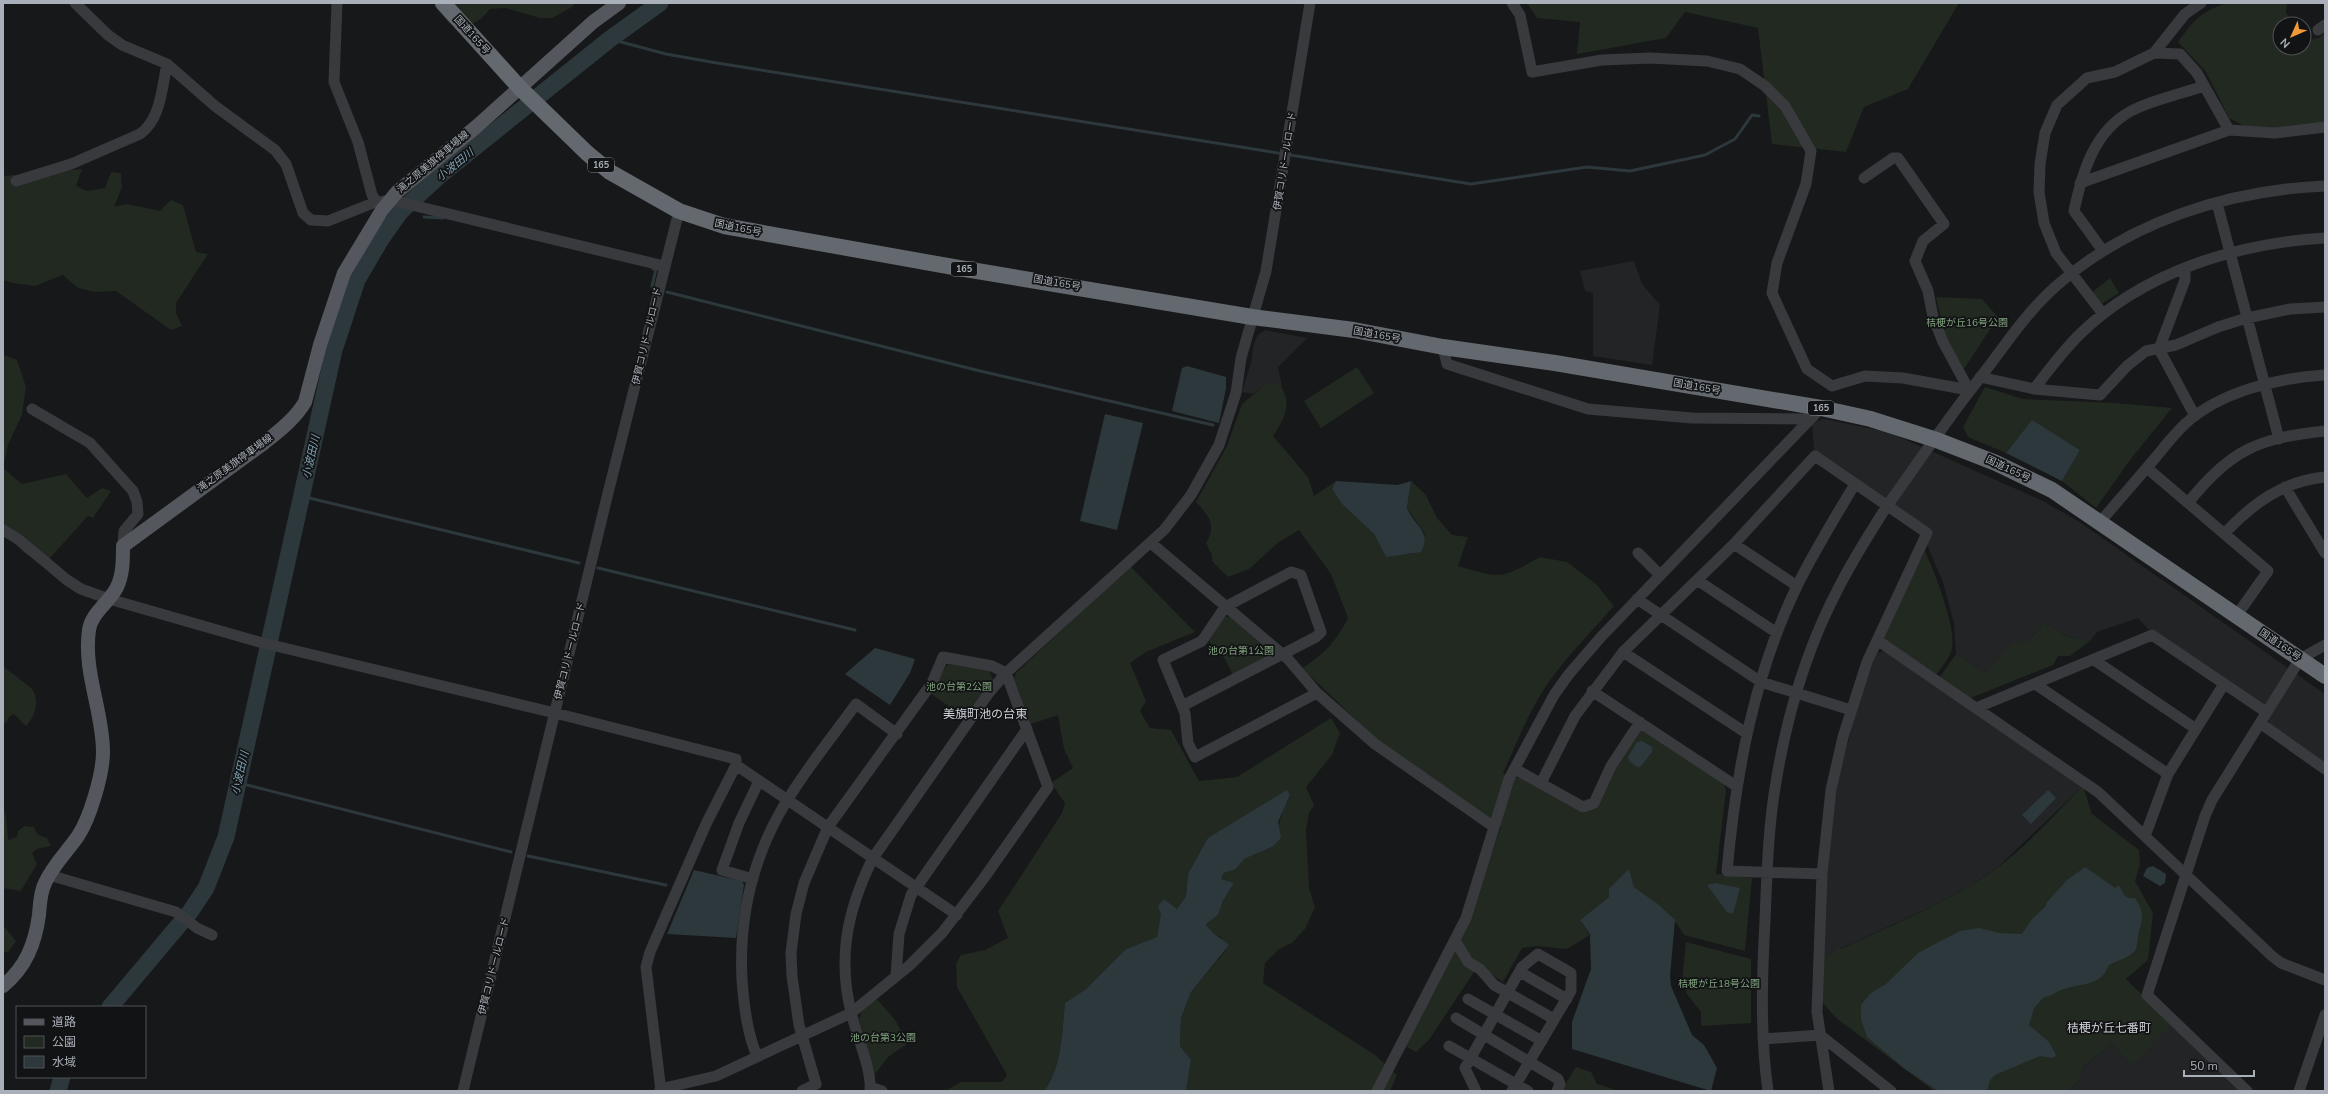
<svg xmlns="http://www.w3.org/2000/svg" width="2328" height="1094" viewBox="0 0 2328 1094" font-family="'Nunito Sans','Noto Sans JP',sans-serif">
	<rect width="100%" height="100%" fill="#171819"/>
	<path fill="#232426" d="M1634,261L1642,284L1660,305L1652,365L1593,356V293L1585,291L1580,271Z
		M1265,330L1307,338L1278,367L1282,387L1267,383L1253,394L1242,392L1251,363L1254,343L1258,335Z
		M1824,419L1888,432L2041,500L2078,521L2325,694V764L2270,726L2268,718L2236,688L2148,629L2138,618L2097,632L2090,641L2069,637L2044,623L2029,641L1986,673L1956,654L1954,624L1943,582L1927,545L1931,532L1814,450L1812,423Z
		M1884,651L2083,786L1998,867L1971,885L1935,905L1840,949H1835L1834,953L1823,958L1827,847L1841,767L1862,691L1877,653Z
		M2132,986L2239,1091H2068L2080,1080L2083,1067L2112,1043Z"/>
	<path fill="#212921" d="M435,3H573L574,6L552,18H540L505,8L490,9L481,19L460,30L449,23L434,6Z
		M1527,3H1959L1908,89L1864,107L1846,152L1772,144L1758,28L1685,12L1666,38L1577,54L1580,22L1537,18Z
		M2228,3H2287L2286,13L2295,24H2280V48H2304V41L2319,38L2325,33V123L2269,131L2248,128L2229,118L2206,72L2178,42C2193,21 2202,10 2228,3Z
		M82,169L76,186L87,191L105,188L111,172L121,173L122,187L114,207L127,204L160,211L171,200L183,205L196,252L208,254L176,303V313L182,326L171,330L116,291L94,292L78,288L63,275L35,286L13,283L3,280V176Z
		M2110,278L2119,293L2100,305L2090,294Z
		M1936,297L1982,299L1998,317L1964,369L1945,336Z
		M3,355L17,360L26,387L22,415L8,445L3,468L22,484L66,474L87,498L102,488L111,491L93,518L88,516L49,559L37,561L23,552L3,527Z
		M1357,367L1374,393L1321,428L1304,401Z
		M1267,383L1280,385C1293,403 1284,420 1273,436L1308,477L1314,496L1336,481L1332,489L1342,504L1374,534L1386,557L1400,554H1412L1425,534L1407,508L1411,481L1426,495L1437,518L1452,535L1468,537L1458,566C1502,579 1500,579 1540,557L1567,562L1596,584L1614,606C1592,631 1568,655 1548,683C1529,711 1517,742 1503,773L1513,779L1519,777L1583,813L1597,806L1621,757L1638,731L1644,730L1724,783L1726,791L1716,874L1752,878L1745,951L1684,935C1672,914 1655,901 1634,887L1629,870L1609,897L1580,920L1590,935L1567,949L1537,946L1522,948L1503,982L1488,972L1480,963L1429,1040L1416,1052L1405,1046L1460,940L1501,827L1376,739L1302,668C1324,655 1337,640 1348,618L1331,574L1299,530L1279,542L1249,569L1228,577L1212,561V555L1206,543C1217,525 1208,515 1196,502L1227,446L1242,404Z
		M1985,387L2023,399L2116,403L2172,408L2130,460L2096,508L2062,481L2080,450L2032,421L2006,453L1968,437L1963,427Z
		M1925,551C1934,571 1959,632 1951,652C1948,660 1941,668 1936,675L1885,641L1884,635Z
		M1130,566L1195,632L1146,652L1130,663L1146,701L1140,711L1150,728L1171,730L1199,781L1237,777L1331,718L1340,733L1332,755L1306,787L1314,805L1309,813L1306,830L1309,888L1315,907L1305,929L1293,942L1278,950L1265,963L1263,983L1375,1055L1397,1075L1390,1091H1186L1191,1060L1180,1046L1181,1018L1191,992L1225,951L1222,938L1210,931L1206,924L1218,915L1223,901L1234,883L1221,880L1224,873L1236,869L1244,859L1272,847L1283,810L1290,796L1188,874L1186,896L1177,909L1164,899L1157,937L1126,949L1086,989L1065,1003C1062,1031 1062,1068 1044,1091H945L961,1082H1002L1007,1075L957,987L956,964L961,955L985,950L1008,938L998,911L1062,813L1065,803L1051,783L1073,768L1064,749L1058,715L1031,724L1014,679L1016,673Z
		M1223,617H1230L1272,653V656L1233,675L1225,659L1209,641Z
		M2044,623L2069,637L2090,641L2070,656H2058L2053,665L1968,699L1939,678L1956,654L1986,673L2013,643L2029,641Z
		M950,663L989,671L993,679L964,717L930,693L946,666Z
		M3,666C9,672 29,685 32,689C41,701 34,718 26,726L14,714L9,717L6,723L3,722Z
		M2083,786L2092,814L2139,850L2140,865L2135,881L2153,913L2148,960L2126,979L2172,1024L2132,1066L2112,1043L2083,1067L2080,1080L2068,1091H1934L1836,1018L1822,1002L1823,958L1834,953L1835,949H1841C1894,924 1949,902 1997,868C2027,846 2056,813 2083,786Z
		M3,808L6,816L8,840L17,837L18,831L24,826L34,827L37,834L47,838L51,846L37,849L32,853L37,864L21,891L3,888Z
		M3,925L16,941L8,952H3Z
		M1686,942L1751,959V1023L1701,1026V1012L1687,994L1682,981Z
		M876,998L896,1021L907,1044L888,1057L875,1074L859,1019L862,1011Z
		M1576,1067L1591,1072L1597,1084L1619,1091H1561Z"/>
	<path fill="#2d383d" d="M1187,366L1226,377V388L1219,423L1172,411L1182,368Z
		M1105,414L1143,423L1117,530L1080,521Z
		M2032,420L2080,450L2062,481L2006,453Z
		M1336,481L1398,485L1411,481L1407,508C1415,527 1432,531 1421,552L1386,557L1374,534L1342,504L1332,489Z
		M875,648L915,659L910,673L890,705L845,674Z
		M1642,741L1652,747V752L1641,766L1637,767L1629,761L1628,757L1637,742Z
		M1287,790L1290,795L1278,822L1281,838L1272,847L1244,859L1236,869L1224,873L1221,879L1234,883L1223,901L1218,915L1206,924C1211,934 1221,937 1229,945L1191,992L1181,1018L1180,1046L1191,1060L1186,1091H1044C1062,1068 1062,1031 1065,1003L1086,989L1126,949L1157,937L1161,914L1158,906L1164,899L1177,909L1186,896L1188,874L1208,838Z
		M2048,790L2056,798L2031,824L2022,815Z
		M2153,866L2166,874L2165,883L2160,886L2143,876L2147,868Z
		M2085,867L2115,888L2119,885C2123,894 2125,899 2135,898C2147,917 2141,918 2138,937C2137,940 2137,946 2136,949C2132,957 2116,961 2109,965C2099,988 2083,982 2064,989C2056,991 2053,996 2044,997L2034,1008L2029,1025L2049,1042L2056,1055L2053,1058L2040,1056L1995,1075L1990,1080L1987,1091H1938L1905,1069L1867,1037L1861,1019V1005L1871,993L1886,984L1918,953L1960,931L1979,928L1999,933L2022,934L2032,919L2045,907L2047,902L2067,880Z
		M1629,869L1634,887L1658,904L1675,920L1670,976L1671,986L1692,1035L1704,1045L1717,1068L1711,1091L1572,1049V1022L1591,969L1590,934L1580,920L1609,897V889Z
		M694,870L742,881L744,885L736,938L667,934Z
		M1715,883L1740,888L1733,914L1727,912L1707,885Z"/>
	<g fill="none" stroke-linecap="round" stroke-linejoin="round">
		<path stroke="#2d383d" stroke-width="3" d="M610,39L666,54L711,62L1471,184L1587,167L1630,171L1705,155L1735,139L1752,115L1759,116
			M424,217L443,218
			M652,286L656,269H653
			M667,292L976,370L1213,425
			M301,496L579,563
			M598,568L855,630
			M239,783L511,852
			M528,856L666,885"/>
		<path stroke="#2d383d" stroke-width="17" d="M110,1007L190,912L206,888L226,837L334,350L357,280L381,239L400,212L439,176L610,39L660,3
			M58,1091L62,1077"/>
		<path stroke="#383a3e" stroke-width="11" d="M75,3L108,35L122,45L167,64L215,106L275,150L286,164L303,213L311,220L328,221L373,203L391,200L664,266
			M337,3L334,82L358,142L372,195L377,203
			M1512,3L1520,15L1532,72L1602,60L1650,58L1707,61L1740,69L1765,86L1785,106L1811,151L1806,184L1777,263L1772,293L1807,369L1832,386L1865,376L1903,378L1969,390
			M2318,30L2325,25
			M2154,53L2180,54L2197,73L2229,130
			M1864,178L1893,158H1898L1944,224L1923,241L1915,261L1928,291L1933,317L1943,342L1969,390
			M16,181L71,164L140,134C161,119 162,87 167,64
			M2080,183L2229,130L2275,133L2325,127
			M2217,203L2279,439
			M2103,251L2074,211C2082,173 2094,131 2131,111C2149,101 2184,93 2204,86
			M2103,314L2056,253L2044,223L2039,192L2040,164L2045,133L2057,105L2087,78L2115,72L2154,53L2185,14L2201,3
			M1443,347L1447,364L1588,409L1692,418L1809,419
			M2159,349L2185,280V269
			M2159,349L2195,416
			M1980,377L2034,389L2100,395L2127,366L2146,351L2176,345L2218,327L2247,318L2290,309L2325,307
			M2034,389C2048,371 2062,352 2079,335C2143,272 2237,243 2325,238
			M32,409L90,443L133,491L137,502L138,514L124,531L123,546
			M2147,468L2268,571L2237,615
			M2285,487L2325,553
			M2188,503C2230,450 2258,438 2325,431
			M2101,521C2117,502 2134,483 2150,464C2162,450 2173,435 2186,423C2222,391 2278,378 2325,375
			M3,530L18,539L67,580L81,589L109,599L259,642L555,713L736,759V765L706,824L650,952L646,967L661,1091
			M2224,534C2252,504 2283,481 2325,477
			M1151,543L1288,659L1317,693L1375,744L1494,827
			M1734,544L1797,586
			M1638,553L1660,575
			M1697,580L1777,633
			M1637,599L1761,682L1851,710
			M1877,640L2098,792L2272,956L2281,963L2325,980
			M1623,652L1746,733
			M2094,660L2196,729
			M2035,684L2168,774
			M1592,691L1736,786
			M1182,706L1316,637L1321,632L1301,575L1291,572L1225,607L1202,641L1163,660L1185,713L1188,743L1195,757L1317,693
			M1976,708L2152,635L2266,712
			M2260,723L2325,769
			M736,765L957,915
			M1515,769L1583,807L1594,803L1611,766L1640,722
			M1541,783L1575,716L1623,652L1734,544L1815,456L1927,533L1867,662L1843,737L1831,790L1822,874L1817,1012L1829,1091
			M2145,836L2168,774L2224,684
			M1822,874L1727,871C1736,772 1754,674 1798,584C1815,550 1835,517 1855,484
			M49,875L176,912L197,928L212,935
			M753,879L722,870L739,823L759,781
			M1455,940L1468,962L1480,969L1494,985L1554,1019
			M1520,972L1567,999
			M896,976L899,934L911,895L1027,729
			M1468,999L1542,1041
			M1456,1018L1558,1079L1560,1084L1557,1091
			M1763,1039L1820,1035L1891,1091
			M1449,1046L1528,1091
			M757,1056C747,1033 744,1005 742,980C739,923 751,866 778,816C799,778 830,740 856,704L897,734
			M870,1087L882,1091
			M660,1089L716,1076L851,1013L910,965L942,933L984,878L1048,787L1006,673L992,666L943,657L932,683L828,827L804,883L796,914L791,953L792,976L799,1025L816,1084L802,1091
			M463,1091L608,493L679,211
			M870,1091C872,1072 859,1041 854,1023C836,963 846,912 873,858L988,694L1006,673L1164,530L1191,495L1219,445L1236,393L1241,358L1266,271L1310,3
			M1377,1091L1466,918L1509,779L1554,695L1569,674L1601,637L1821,408
			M1476,1091L1465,1068L1522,967L1538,954L1571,973V991L1512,1091
			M1768,1091C1760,1034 1762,977 1765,920C1767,874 1768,828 1776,782C1787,715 1808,645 1840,585C1854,558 1871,531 1887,506C1918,463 1947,419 1980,378C2004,347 2025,314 2055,287C2128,222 2228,190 2325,186
			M2247,1091L2147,995L2205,816L2212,800L2300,659L2325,645
			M2299,1091L2325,1015"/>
		<path stroke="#54575d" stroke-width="14" d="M3,986C26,967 35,944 39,915C40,904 40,893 45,883C53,865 67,852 78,836C90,818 103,774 103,752C103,711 83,672 89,630C91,613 110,602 117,587C123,575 123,560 123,546L264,443C279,431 295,419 305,402L320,345L344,273L382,210L397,192L476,127L593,22L619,3"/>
		<path stroke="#64696f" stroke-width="16" d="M443,3L520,88L587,153L610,172L679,211L724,226L959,268L1252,317L1354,330L1443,347L1555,363L1821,408L1871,419L1934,439L1996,463L2052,490L2325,676"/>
	</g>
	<g text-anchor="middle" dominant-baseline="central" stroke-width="3.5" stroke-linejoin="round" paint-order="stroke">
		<g fill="#121314" stroke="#7c8188" stroke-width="1">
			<rect x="588" y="158" width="26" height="14" rx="3"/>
			<rect x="951" y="262" width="26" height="14" rx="3"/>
			<rect x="1808" y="401" width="26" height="14" rx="3"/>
		</g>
		<g font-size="9" font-weight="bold" fill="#aab0b9">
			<text x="601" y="165">165</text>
			<text x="964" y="269">165</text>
			<text x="1821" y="408">165</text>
		</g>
		<g font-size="10" fill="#aab0b9" stroke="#121314">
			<text transform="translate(472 35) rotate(48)">国道165号</text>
			<text transform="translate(1285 161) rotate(-81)">伊賀コリドールロード</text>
			<text transform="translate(433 162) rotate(-40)">滝之原美旗停車場線</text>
			<text transform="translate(738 228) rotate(12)">国道165号</text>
			<text transform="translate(1057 283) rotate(10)">国道165号</text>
			<text transform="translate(1377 335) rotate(10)">国道165号</text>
			<text transform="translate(647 336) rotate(-77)">伊賀コリドールロード</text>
			<text transform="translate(1697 387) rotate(10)">国道165号</text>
			<text transform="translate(235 463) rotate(-36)">滝之原美旗停車場線</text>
			<text transform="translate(2008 469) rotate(25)">国道165号</text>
			<text transform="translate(2280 645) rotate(35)">国道165号</text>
			<text transform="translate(570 651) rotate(-76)">伊賀コリドールロード</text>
			<text transform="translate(494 966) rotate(-76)">伊賀コリドールロード</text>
		</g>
		<g font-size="10" fill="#83a481" stroke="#121314">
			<text x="1967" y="323">桔梗が丘16号公園</text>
			<text x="1241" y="651">池の台第1公園</text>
			<text x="959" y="687">池の台第2公園</text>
			<text x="1719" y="984">桔梗が丘18号公園</text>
			<text x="883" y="1038">池の台第3公園</text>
		</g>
		<g font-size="11" font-style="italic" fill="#81a3b4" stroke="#121314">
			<text transform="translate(455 165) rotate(-39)">小波田川</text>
			<text transform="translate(311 457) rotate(-77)">小波田川</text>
			<text transform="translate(240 773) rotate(-77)">小波田川</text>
		</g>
		<g font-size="12" fill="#cbcfd5" stroke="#121314">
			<text x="985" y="714">美旗町池の台東</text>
			<text x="2109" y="1028">桔梗が丘七番町</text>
		</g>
	</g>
	<rect width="2328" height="1094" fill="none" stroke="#aab0b9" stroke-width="8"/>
	<rect x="16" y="1006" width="130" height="72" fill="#121314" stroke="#4f5256"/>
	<rect x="24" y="1019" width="20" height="6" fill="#54575d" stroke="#4f5256"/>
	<text x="52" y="1026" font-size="12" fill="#aab0b9">道路</text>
	<rect x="24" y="1036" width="20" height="12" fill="#212921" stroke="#4f5256"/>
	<text x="52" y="1046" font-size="12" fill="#aab0b9">公園</text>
	<rect x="24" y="1056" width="20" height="12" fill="#2d383d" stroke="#4f5256"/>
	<text x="52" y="1066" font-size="12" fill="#aab0b9">水域</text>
	<g transform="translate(2292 36) rotate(225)"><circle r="19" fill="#121314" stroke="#4f5256"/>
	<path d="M0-3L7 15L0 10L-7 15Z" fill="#f19938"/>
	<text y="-6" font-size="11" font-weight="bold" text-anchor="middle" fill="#aab0b9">N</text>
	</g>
	<path d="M2184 1070v6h70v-6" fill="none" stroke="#aab0b9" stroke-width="2"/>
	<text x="2190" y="1070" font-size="12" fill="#aab0b9" stroke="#121314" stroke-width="3" paint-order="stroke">50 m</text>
</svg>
